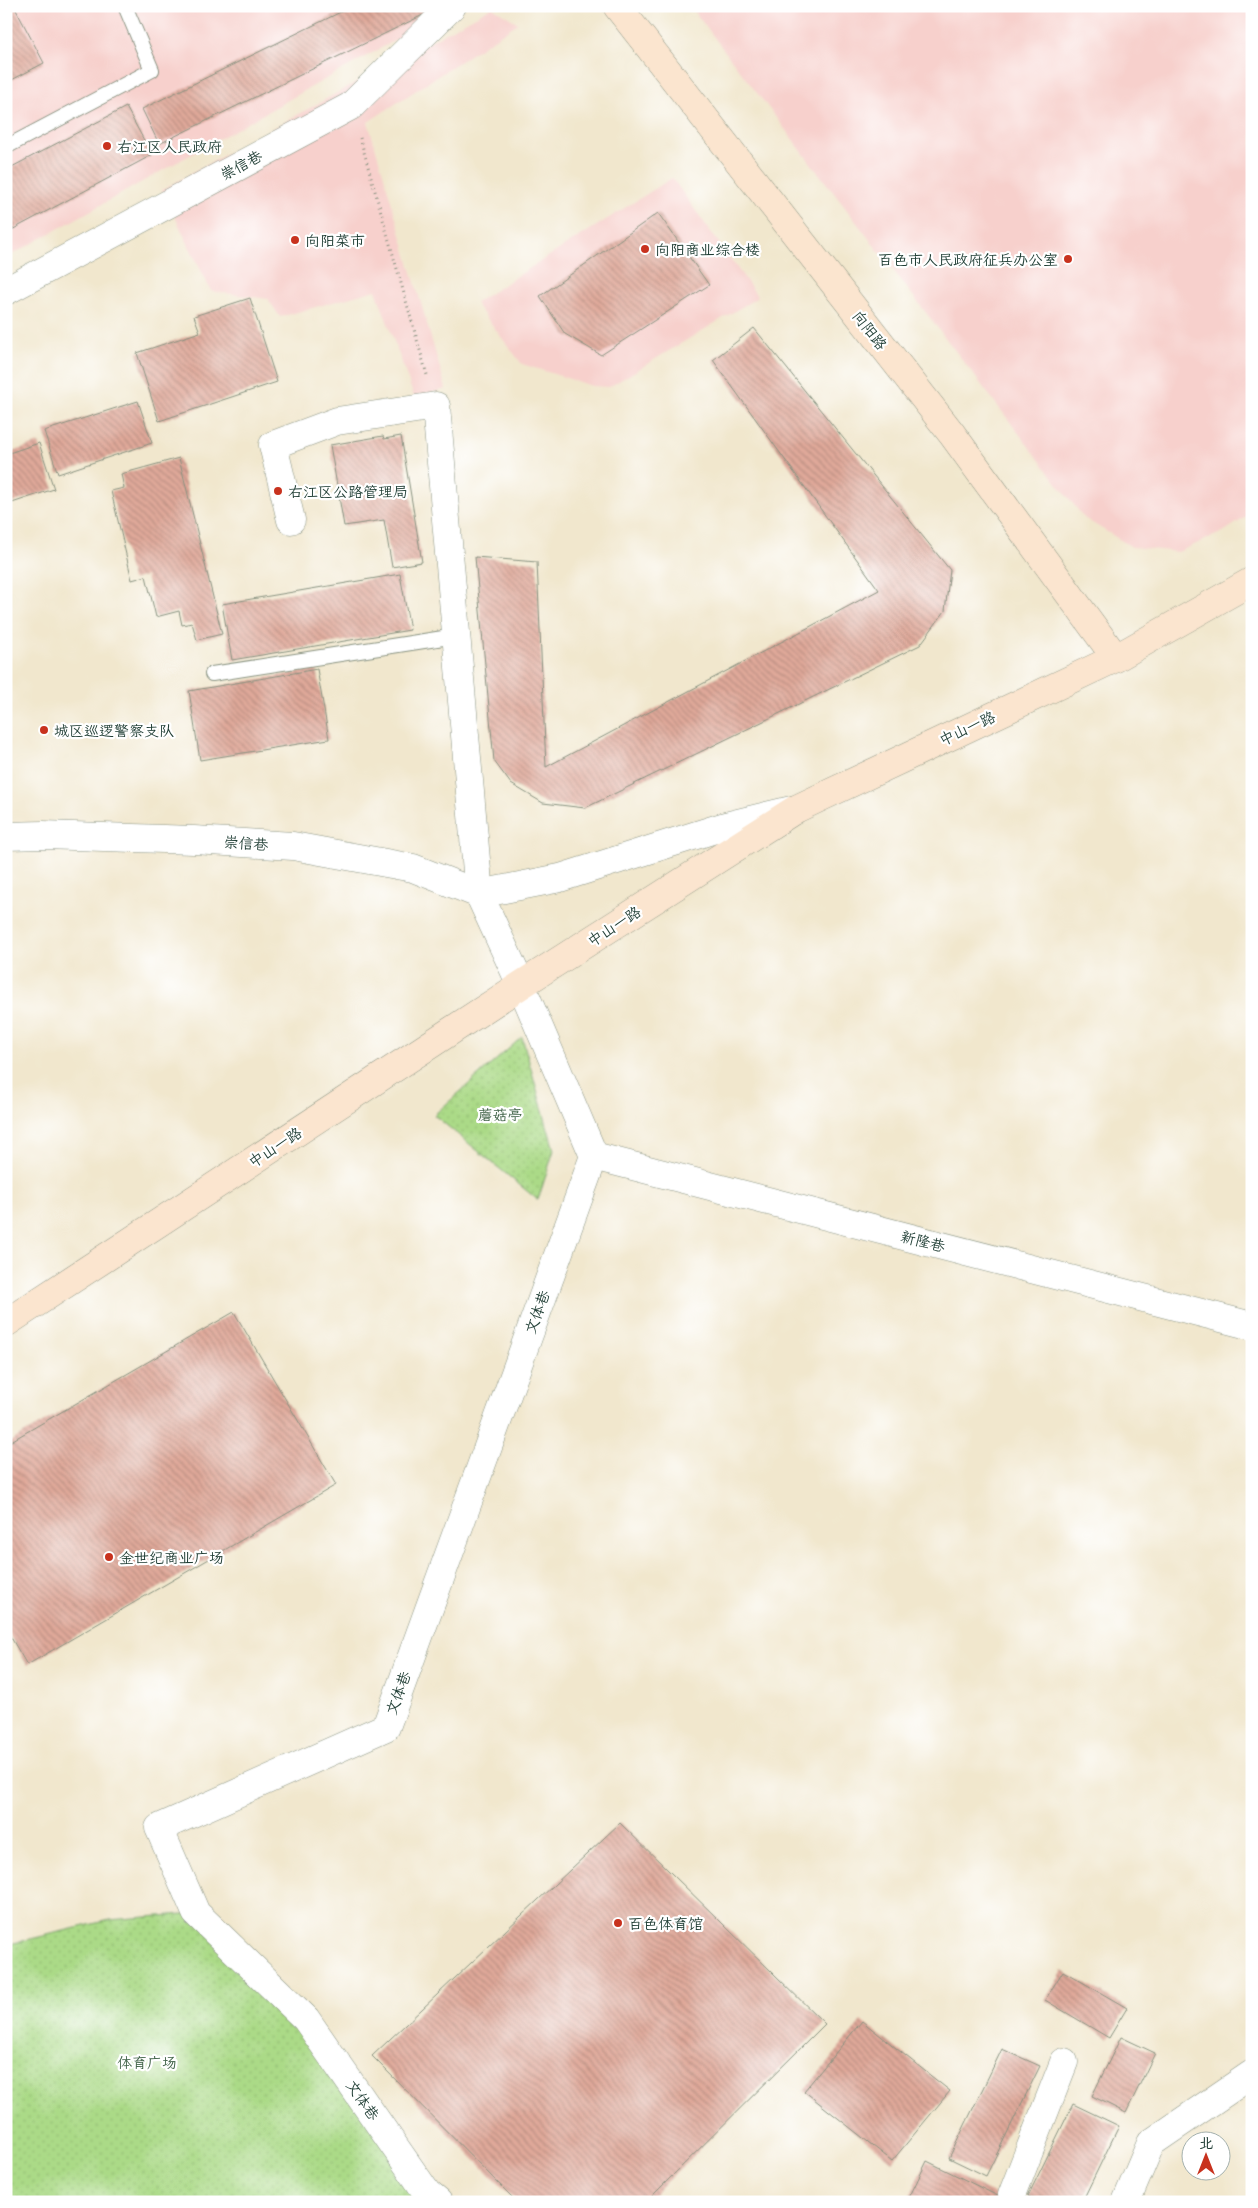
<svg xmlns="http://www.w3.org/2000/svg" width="1258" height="2208" viewBox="0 0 1258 2208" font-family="'Patrick Hand','LXGW WenKai TC',sans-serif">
	<defs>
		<pattern id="grass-dots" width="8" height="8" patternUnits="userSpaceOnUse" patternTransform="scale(1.25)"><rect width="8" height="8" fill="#abda87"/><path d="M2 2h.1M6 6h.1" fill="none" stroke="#93bc75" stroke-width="1.8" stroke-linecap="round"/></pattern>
		<pattern id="building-back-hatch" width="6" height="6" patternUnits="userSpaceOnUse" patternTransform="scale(1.25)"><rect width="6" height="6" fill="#e0a99a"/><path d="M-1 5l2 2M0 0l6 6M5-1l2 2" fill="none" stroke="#b58b7e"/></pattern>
	</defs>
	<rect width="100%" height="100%" fill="#fff"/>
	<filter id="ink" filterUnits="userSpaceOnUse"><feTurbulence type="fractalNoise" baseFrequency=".02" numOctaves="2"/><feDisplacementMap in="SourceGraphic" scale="10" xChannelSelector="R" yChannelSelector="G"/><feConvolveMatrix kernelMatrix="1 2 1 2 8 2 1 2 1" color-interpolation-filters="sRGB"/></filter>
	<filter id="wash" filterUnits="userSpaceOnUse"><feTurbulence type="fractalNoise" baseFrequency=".0096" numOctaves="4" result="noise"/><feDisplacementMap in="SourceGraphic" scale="20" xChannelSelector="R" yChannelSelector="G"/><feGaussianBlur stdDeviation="1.12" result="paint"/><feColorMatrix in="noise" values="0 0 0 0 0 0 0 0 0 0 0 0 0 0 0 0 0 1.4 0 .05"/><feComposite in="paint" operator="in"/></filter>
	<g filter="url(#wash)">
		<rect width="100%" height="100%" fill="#f1e7cd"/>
		<path fill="#f7d0cc" d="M6,6H437L408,33L6,258Z
			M690,6H1252V513L1223,532L1178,552L1132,547L1084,518Z
			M492,7L518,23L368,122L446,389L414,397L376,290L280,317L268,299L211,291L162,190Z
			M672,178L758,297L609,387L592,386L522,364L475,303Z"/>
		<path fill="url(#grass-dots)" stroke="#658c5e" d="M522,1037L554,1150L538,1200L434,1115Z
			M196,1913L306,2019L438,2202H6V1945L109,1920Z"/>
		<g id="blocks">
			<path fill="url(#building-back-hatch)" d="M14,6L44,63L6,83V7Z
				M353,6H421L425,14L159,144L142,109Z
				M126,107L152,155L6,233V170Z
				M658,213L709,285L601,355L565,334L540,296Z
				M250,298L277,382L159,421L137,353L200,332L194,316Z
				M754,328L950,570L945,611L920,645L585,808L543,803L511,784L494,761L475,557L537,562L546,767L879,590L713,360Z
				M138,401L152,443L58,474L44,431Z
				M383,436L384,439L401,436L422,562L392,567L384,520L344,526L330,445Z
				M39,443L54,489L6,505V454Z
				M179,458L222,634L197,640L192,623L182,625L179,611L156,617L146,576L132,580L111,491L124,488L121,474Z
				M400,574L410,630L232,660L222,604Z
				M317,669L329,739L200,760L189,691Z
				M234,1312L336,1485L27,1665L6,1629V1444Z
				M620,1823L825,2024L646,2202H517L372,2056Z
				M1063,1971L1127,2008L1109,2038L1045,2000Z
				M862,2021L950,2091L892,2161L804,2091Z
				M1121,2037L1155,2053L1126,2113L1092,2096Z
				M1002,2049L1040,2066L986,2176L949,2158Z
				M1073,2104L1119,2126L1082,2202H1040L1028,2196Z
				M927,2161L1010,2202H907Z"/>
		</g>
	</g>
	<g filter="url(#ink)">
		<use href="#blocks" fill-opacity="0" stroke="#889280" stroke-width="1"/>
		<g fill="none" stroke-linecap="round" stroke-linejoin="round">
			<g stroke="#889280" stroke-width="16">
				<path id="lane" d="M6,147L152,70L125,6
					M212,674L456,636"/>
			</g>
			<g stroke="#889280" stroke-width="29">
				<path id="street" d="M6,291L351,106L452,6
					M291,520L273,445L337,421L436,406L479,894L521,985L594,1156L386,1727L159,1828L196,1913L306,2019L427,2193L438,2202
					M6,836L43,835L194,840L293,846L413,868L479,894L560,878L725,826L791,810
					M594,1156L1252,1326
					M1012,2195L1064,2062
					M1126,2202L1151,2143L1252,2074"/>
			</g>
			<g stroke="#889280" stroke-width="29">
				<path id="secondary" d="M617,6L952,434L1116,658
					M6,1323L521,985L796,809L1116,658L1252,581"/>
			</g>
			<path stroke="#889280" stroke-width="3" stroke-dasharray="1 4" stroke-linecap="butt" d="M360,138L427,375"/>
			<use href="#lane" stroke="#fff" stroke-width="14"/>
			<use href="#street" stroke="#fff" stroke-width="28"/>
			<use href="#secondary" stroke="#fbe5cf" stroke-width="28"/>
		</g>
	</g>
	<g fill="#c8321e" stroke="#fff" stroke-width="2">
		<circle cx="107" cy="146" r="5"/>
		<circle cx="295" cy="240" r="5"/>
		<circle cx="645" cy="249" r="5"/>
		<circle cx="1068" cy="259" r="5"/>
		<circle cx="278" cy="491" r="5"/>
		<circle cx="44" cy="730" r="5"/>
		<circle cx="109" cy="1557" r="5"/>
		<circle cx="618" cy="1923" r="5"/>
	</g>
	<g text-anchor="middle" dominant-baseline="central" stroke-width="4.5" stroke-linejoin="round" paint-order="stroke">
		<g font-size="15" fill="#1f3d34" stroke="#fff" text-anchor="start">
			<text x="117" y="146">右江区人民政府</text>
			<text x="305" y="240">向阳菜市</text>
			<text x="655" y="249">向阳商业综合楼</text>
			<text x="1058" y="259" text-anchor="end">百色市人民政府征兵办公室</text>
			<text x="288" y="491">右江区公路管理局</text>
			<text x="54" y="730">城区巡逻警察支队</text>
			<text x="119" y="1557">金世纪商业广场</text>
			<text x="628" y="1923">百色体育馆</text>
		</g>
		<g font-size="15" fill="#1f3d34" stroke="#fff">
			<text transform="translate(241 165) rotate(-28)">崇信巷</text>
			<text transform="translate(870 330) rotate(52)">向阳路</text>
			<text transform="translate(967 728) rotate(-25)">中山一路</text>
			<text transform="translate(246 843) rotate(4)">崇信巷</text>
			<text transform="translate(614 926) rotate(-33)">中山一路</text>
			<text transform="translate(275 1147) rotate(-33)">中山一路</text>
			<text transform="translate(923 1241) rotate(14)">新隆巷</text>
			<text transform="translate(537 1312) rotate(-70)">文体巷</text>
			<text transform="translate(398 1693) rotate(-70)">文体巷</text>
			<text transform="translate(363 2100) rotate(55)">文体巷</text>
		</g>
		<g font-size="15" fill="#426449" stroke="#fff">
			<text x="500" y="1114">蘑菇亭</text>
			<text x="147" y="2062">体育广场</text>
		</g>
	</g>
	<rect width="1258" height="2208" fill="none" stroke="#fff" stroke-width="25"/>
	<g transform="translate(1206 2156)"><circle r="24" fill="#ffffff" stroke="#a5b1ae"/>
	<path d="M0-4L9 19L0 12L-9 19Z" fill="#c8321e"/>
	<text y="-8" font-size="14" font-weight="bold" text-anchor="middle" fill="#1f3d34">北</text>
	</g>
</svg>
